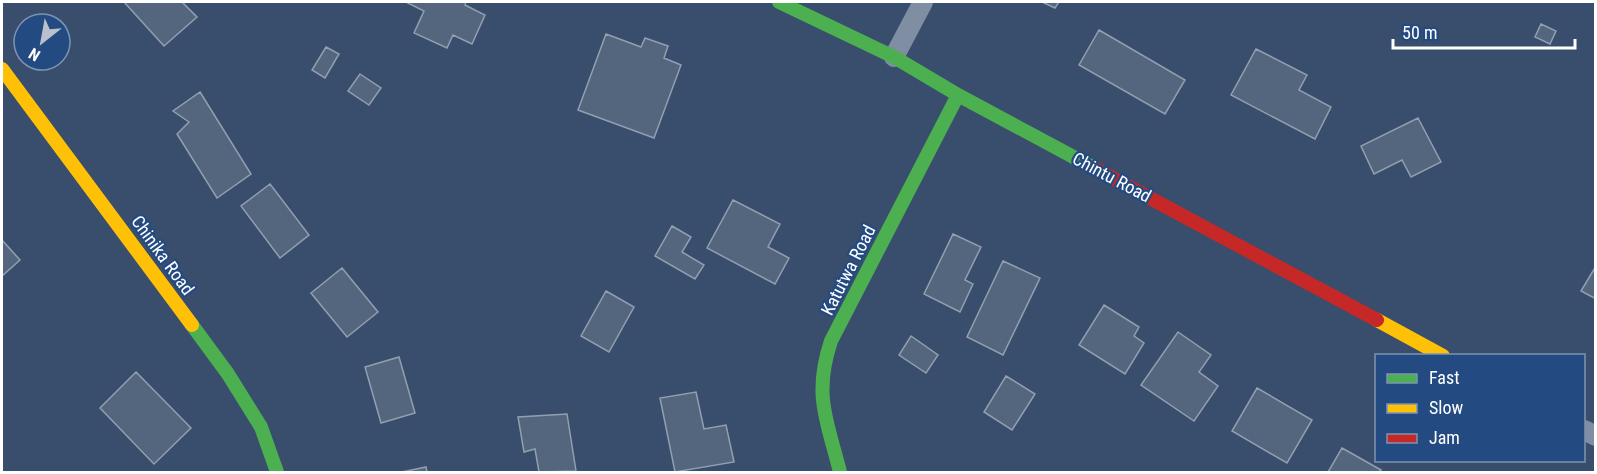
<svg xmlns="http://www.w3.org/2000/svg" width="1597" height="474" viewBox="0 0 1597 474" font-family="'Roboto Condensed',sans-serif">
	<rect width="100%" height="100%" fill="#394e6c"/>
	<path fill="#54667d" stroke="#929fb0" stroke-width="1.5" d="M124,2H182L197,17L164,46Z
		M406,2H466L465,5L485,15L472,44L453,35L447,48L414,33L424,11Z
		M1042,2H1059L1055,8Z
		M1541,24L1556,31L1550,44L1535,37Z
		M1099,30L1185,80L1165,114L1079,65Z
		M606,34L641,47L645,38L668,46L664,58L681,65L654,138L578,110Z
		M326,47L339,54L325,78L312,70Z
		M1256,49L1307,75L1299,90L1331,107L1315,139L1231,95Z
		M360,74L381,88L369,105L348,91Z
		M200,92L251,174L217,198L177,134L189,122L173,111Z
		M1418,118L1441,162L1411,177L1402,160L1374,174L1361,146Z
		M270,184L309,235L280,258L241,206Z
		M733,200L780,224L768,247L789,258L775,284L707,248Z
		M672,226L691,237L682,252L704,265L695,279L655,256Z
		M953,234L981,247L965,280L973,284L960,312L924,294Z
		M2,240L20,260L2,276Z
		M1003,261L1040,278L1003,355L967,337Z
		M1596,266V299L1581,291Z
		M342,268L378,312L347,337L311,293Z
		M606,291L634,307L609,352L581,336Z
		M1104,305L1139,327L1134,336L1144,343L1125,374L1079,345Z
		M1178,332L1211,355L1199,372L1218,386L1194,421L1141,385Z
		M911,336L938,355L926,373L899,355Z
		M399,357L415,413L381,423L365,367Z
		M136,372L191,428L154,464L100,408Z
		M1006,376L1035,394L1012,430L984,412Z
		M1257,388L1312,420L1287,463L1232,431Z
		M696,392L704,429L726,425L734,462L675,472L660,398Z
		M567,414L576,471L539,472L535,449L524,452L518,417Z
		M1342,448L1381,470L1379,472H1328Z
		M426,467L427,472H402Z"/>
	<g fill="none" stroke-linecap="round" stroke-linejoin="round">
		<path stroke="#7f8ea2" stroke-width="20" d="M894,57L923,2
			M1584,430L1596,436"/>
		<path stroke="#4caf50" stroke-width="14" d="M779,2L894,57L958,95L1094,168
			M192,325L228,374L261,427L277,472
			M840,472C827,420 813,395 831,341L958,95"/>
		<path stroke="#ffc107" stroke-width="14" d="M2,69L192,325
			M1377,320L1443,356"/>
		<path stroke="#c62828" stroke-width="14" d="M1094,168L1377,320"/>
	</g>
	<g text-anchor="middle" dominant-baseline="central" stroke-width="4.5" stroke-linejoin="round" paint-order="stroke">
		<g font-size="18" fill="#fff" stroke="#244b81">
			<text transform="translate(1112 177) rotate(28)">Chintu Road</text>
			<text transform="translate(163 255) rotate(54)">Chinika Road</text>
			<text transform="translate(848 270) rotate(-63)">Katutwa Road</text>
		</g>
	</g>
	<rect width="1597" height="474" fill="none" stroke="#ffffff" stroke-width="6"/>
	<rect x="1375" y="354" width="210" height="108" fill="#244b81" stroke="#7c93b3" stroke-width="1.5"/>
	<rect x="1387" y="374" width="30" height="9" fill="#4caf50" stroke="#7c93b3" stroke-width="1.5"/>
	<text x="1429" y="384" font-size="18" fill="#ffffff">Fast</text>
	<rect x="1387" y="404" width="30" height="9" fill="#ffc107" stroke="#7c93b3" stroke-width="1.5"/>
	<text x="1429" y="414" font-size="18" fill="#ffffff">Slow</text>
	<rect x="1387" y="434" width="30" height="9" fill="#c62828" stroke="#7c93b3" stroke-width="1.5"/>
	<text x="1429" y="444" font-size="18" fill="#ffffff">Jam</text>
	<g transform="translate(42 42) rotate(211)"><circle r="28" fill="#244b81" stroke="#7c93b3" stroke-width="1.5"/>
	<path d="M0-4.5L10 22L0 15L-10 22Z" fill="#bac1cc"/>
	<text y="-9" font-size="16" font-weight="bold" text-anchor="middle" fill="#ffffff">N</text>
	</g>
	<path d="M1393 39v9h182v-9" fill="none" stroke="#ffffff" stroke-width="3"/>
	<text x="1402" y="39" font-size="18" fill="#ffffff" stroke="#244b81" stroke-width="4.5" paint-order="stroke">50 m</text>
</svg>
